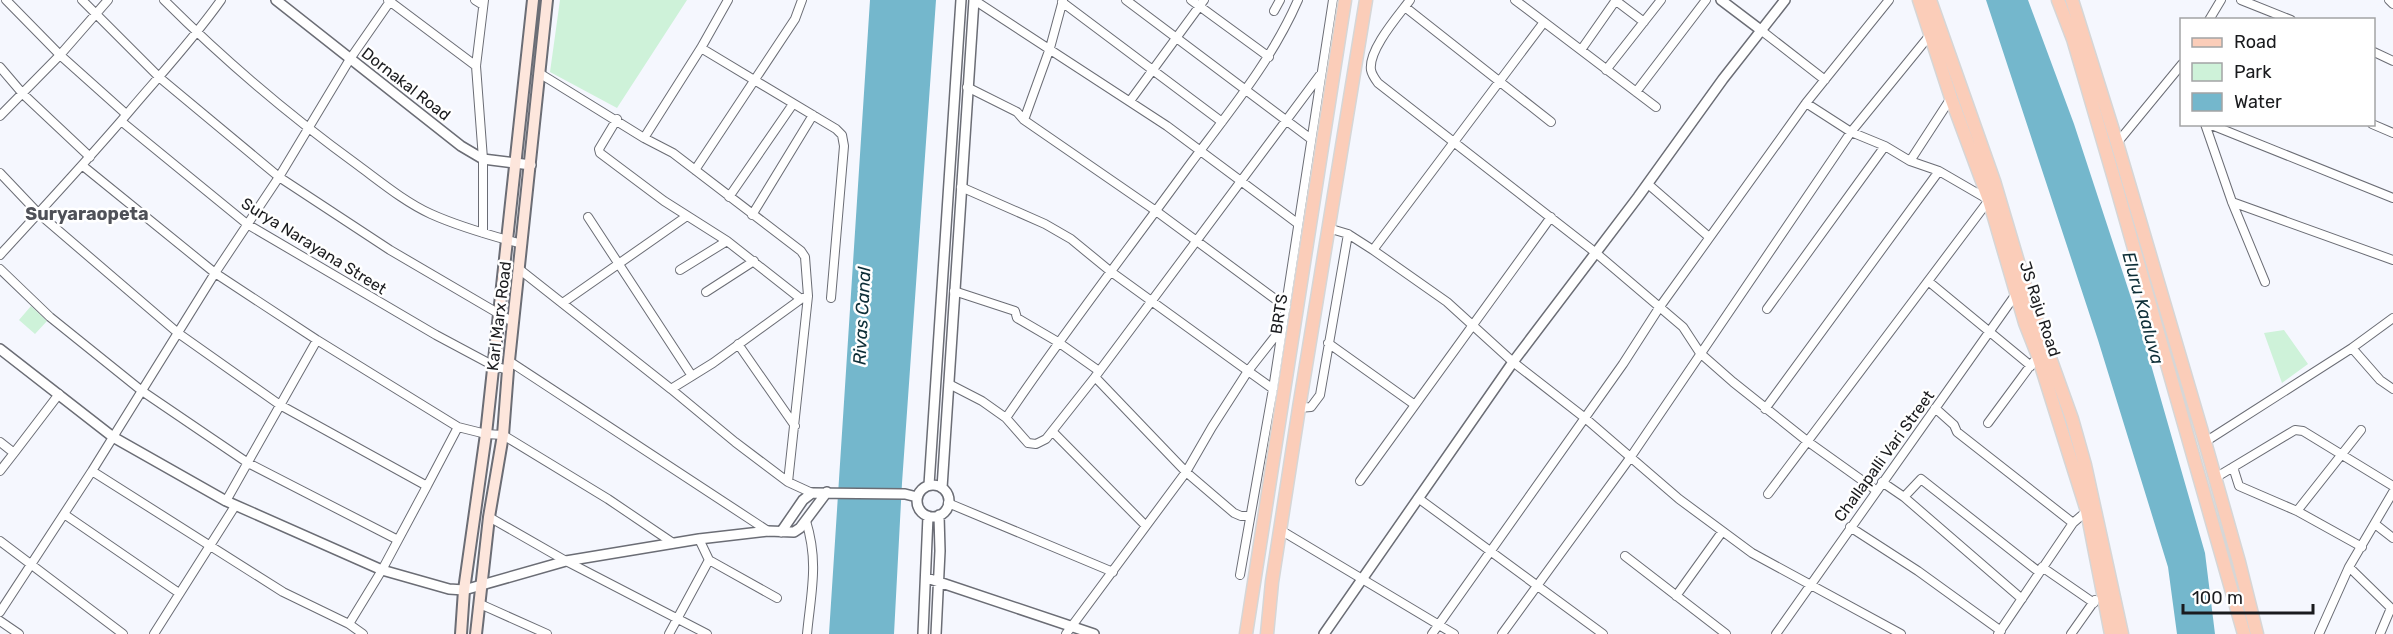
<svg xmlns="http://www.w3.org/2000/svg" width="2393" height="634" viewBox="0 0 2393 634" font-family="Rubik,sans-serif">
	<rect width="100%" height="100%" fill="#f5f7fe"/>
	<path fill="#cef2d9" d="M560,0H687L617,108L550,72Z
		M31,306L47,321L35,334L19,320Z
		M2284,330L2308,364L2282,383L2264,333Z"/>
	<path fill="#74b7cc" d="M870,0H936L902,483L894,634H829Z
		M1986,0H2028L2074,124L2137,316L2205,553L2215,634H2177L2168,567L2098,340Z"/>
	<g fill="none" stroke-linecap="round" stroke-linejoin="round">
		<g stroke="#6b6d75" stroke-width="10">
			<path id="minor" d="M6,0L60,55L126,114
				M82,0L160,78L279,177L390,250L513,322
				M164,0C224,60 290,116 359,166C382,183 405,202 431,214C460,227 492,236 522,244
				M388,0L476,66
				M475,0L483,5
				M974,0L1167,126L1297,223
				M1126,0L1311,139
				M1191,0L1269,57
				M1410,0C1398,16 1368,50 1371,70C1372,75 1375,79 1378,83L1596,253L1683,327L1700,353L1733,382L1807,441L1877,491
				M1515,0L1544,22
				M1615,0L1644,22
				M2241,0L2291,20
				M2389,0L2393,4
				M1062,2L1222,122
				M1405,7L1551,122
				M1274,11L1280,0
				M2209,20L2221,0
				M1762,31L1825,80
				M701,48L836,129L842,135L844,146L831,298
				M1581,50L1616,0
				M2374,52L2393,61
				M0,67L23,94L90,157
				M1606,70L1661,0
				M539,73L644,138L673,153L801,251L805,257L808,296
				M967,87L1017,112L1024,120L1156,211L1286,307
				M1636,92L1706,0
				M1130,101L1204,0
				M1806,103L1851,132L1885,146L1910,161L1939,171
				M0,116L60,55L108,0
				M617,119L599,149L600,153L664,201L727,241L801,299
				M1024,120L1050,48L1063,0
				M121,121L247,224L436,335L494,366L508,370
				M2205,124L2232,202L2265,282
				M2209,124L2393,198
				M2372,124L2393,133
				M644,138L701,48L728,0
				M2117,143L2182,64
				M1910,161L1951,98
				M83,166L215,273L317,340L458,427L486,434L503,435L608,499L673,543
				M695,170L795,19L802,0
				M0,173L38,213L178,333L280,405L427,486L458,427
				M1648,184L1709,237
				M961,187L1045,224L1071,239L1110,271L1248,371L1281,329
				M729,197L793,104
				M2232,202L2393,260
				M752,215L813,115
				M588,217L692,376
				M1328,228L1348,234L1373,250L1447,302L1513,362L1585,418L1679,499L1752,553L1901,634
				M483,233V159L476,66L484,0
				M1373,250L1544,22L1656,107
				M0,255C43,208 86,162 127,114C159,76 192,41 221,0
				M0,269L50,317L142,391L248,463L398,540
				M519,269L671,389L713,363L801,299L808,296L788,482L812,493
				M680,270L727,241
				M1928,281L2031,366
				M954,291L1015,311L1017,318L1058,342L1099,371
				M706,292L754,261
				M564,302L687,216
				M1767,309L1885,146
				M1328,343L1415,405
				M738,344L795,426
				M2352,348L2380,380L2393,389
				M509,361L768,531
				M1095,377L1186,472L1234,513L1241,516H1250
				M949,384L982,401L1006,418L1028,443L1036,444L1046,439L1095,377L1320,75
				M671,389L735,442L788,482
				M1299,408L1311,407L1320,395L1348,234
				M1935,408L1954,425L1957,432L2073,523
				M1765,409L1939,171L1989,200L1768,494
				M1006,418C1064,332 1127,251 1188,167C1228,113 1271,62 1298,0
				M1988,423L2033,362
				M1053,432L1146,526
				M0,442L14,453L59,394
				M2205,442L2352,348L2393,318
				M2233,467L2239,486L2297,511L2362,547
				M0,471L14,453
				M92,471L283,592L349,624L363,634
				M2215,478L2295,430L2303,431L2393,486
				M1360,481L1551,217
				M1882,482L1904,497L2022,599
				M1904,497L1921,479L2039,572
				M1418,498L1603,634
				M226,501L317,340
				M948,503L1113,572
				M2297,511L2361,430
				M64,514L179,593
				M489,517L566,561L707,634
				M806,521C819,563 811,592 807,634
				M2375,524L2393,538
				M1850,527L1918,571L2001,631
				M1282,531L1454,634
				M0,541L123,634
				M1625,556L1726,634
				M709,560L777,598
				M2042,567L2094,603
				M2349,567L2393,610
				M1240,575L1273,389L1333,0
				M1676,596L1722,532
				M480,604L547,634
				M0,612L92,471L215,273L279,177L350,59L391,0
				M0,621L19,634
				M349,624L382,570L427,486
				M154,634L235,506
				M669,634L709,560L699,539
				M1066,634L1186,472L1212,427L1248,371L1273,389
				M1432,634L1623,364L1659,308L1806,103L1889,0
				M1502,634L1630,458L1851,132L1930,35
				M1776,634L2016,294
				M1998,634L2073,523L2088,510
				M2071,634L2095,600
				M2319,634L2349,567L2393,492
				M2380,634L2391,608"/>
		</g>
		<g stroke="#6b6d75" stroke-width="12">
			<path id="tertiary" d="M276,0L461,146L483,159L531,165
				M1721,0L1762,31
				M0,349L113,437L226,501L382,570L449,589L464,590L566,561L699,539L768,531L794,532L800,528L827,492
				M929,485L961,0
				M917 501a16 16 0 1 1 32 0a16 16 0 1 1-32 0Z
				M942,488L974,0
				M781,532L803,500L812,493L905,494L917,497
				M927,578L1094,634
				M923,634L928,516
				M936,634L940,551L939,515
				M1324,634L1513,362L1638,197L1723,79L1785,0"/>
		</g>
		<g stroke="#6b6d75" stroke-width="14">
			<path id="secondary" d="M461,634L464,590L486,434L533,0
				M476,634L489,517L503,435L508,370L547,0"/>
		</g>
		<g stroke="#d6d6d6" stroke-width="15">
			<path id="primary" d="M1919,0L1951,98L1989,200L2025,323L2038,356L2087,511L2111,634
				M1930,0L1994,181L2030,302L2072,419L2085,465L2122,634
				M2058,0L2073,39L2115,182L2244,634
				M2072,0L2117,143L2205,442L2239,562L2257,634
				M1246,634L1345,0
				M1267,634L1272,582L1299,408L1366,0"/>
		</g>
		<use href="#minor" stroke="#fff" stroke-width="8"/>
		<use href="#tertiary" stroke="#fff" stroke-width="9"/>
		<use href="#secondary" stroke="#fde6dc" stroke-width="10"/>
		<use href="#primary" stroke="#fbcdb9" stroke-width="12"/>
	</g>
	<g text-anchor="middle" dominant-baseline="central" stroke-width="5" stroke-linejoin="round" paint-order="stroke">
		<g font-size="16" fill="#1a1b1e" stroke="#fff">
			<text transform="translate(406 84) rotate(38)">Dornakal Road</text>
			<text transform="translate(314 246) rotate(32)">Surya Narayana Street</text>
			<text transform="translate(2040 309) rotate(72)">JS Raju Road</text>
			<text transform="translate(1279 314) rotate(-81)">BRTS</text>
			<text transform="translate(499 316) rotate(-83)">Karl Marx Road</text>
			<text transform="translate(1884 456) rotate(-54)">Challapalli Vari Street</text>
		</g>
		<g font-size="18" font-weight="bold" fill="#4f5158" stroke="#fff">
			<text x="87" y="214">Suryaraopeta</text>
		</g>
		<g font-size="18" font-style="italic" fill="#0d2e37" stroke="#fff">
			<text transform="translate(2143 308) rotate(75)">Eluru Kaaluva</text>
			<text transform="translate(862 316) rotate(-87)">Rivas Canal</text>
		</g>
	</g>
	<rect x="2180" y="18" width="195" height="108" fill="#ffffff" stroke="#a3a4a5" stroke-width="1.5"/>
	<rect x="2192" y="38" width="30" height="9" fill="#fbcdb9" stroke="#a3a4a5" stroke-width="1.5"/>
	<text x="2234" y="48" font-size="18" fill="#1a1b1e">Road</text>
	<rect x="2192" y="63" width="30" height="18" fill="#cef2d9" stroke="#a3a4a5" stroke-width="1.5"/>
	<text x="2234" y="78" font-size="18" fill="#1a1b1e">Park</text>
	<rect x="2192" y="93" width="30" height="18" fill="#74b7cc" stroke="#a3a4a5" stroke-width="1.5"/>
	<text x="2234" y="108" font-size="18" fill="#1a1b1e">Water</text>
	<path d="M2183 604v9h130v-9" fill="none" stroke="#1a1b1e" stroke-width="3"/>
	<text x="2192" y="604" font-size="18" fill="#1a1b1e" stroke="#ffffff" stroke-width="4.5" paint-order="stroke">100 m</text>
</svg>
